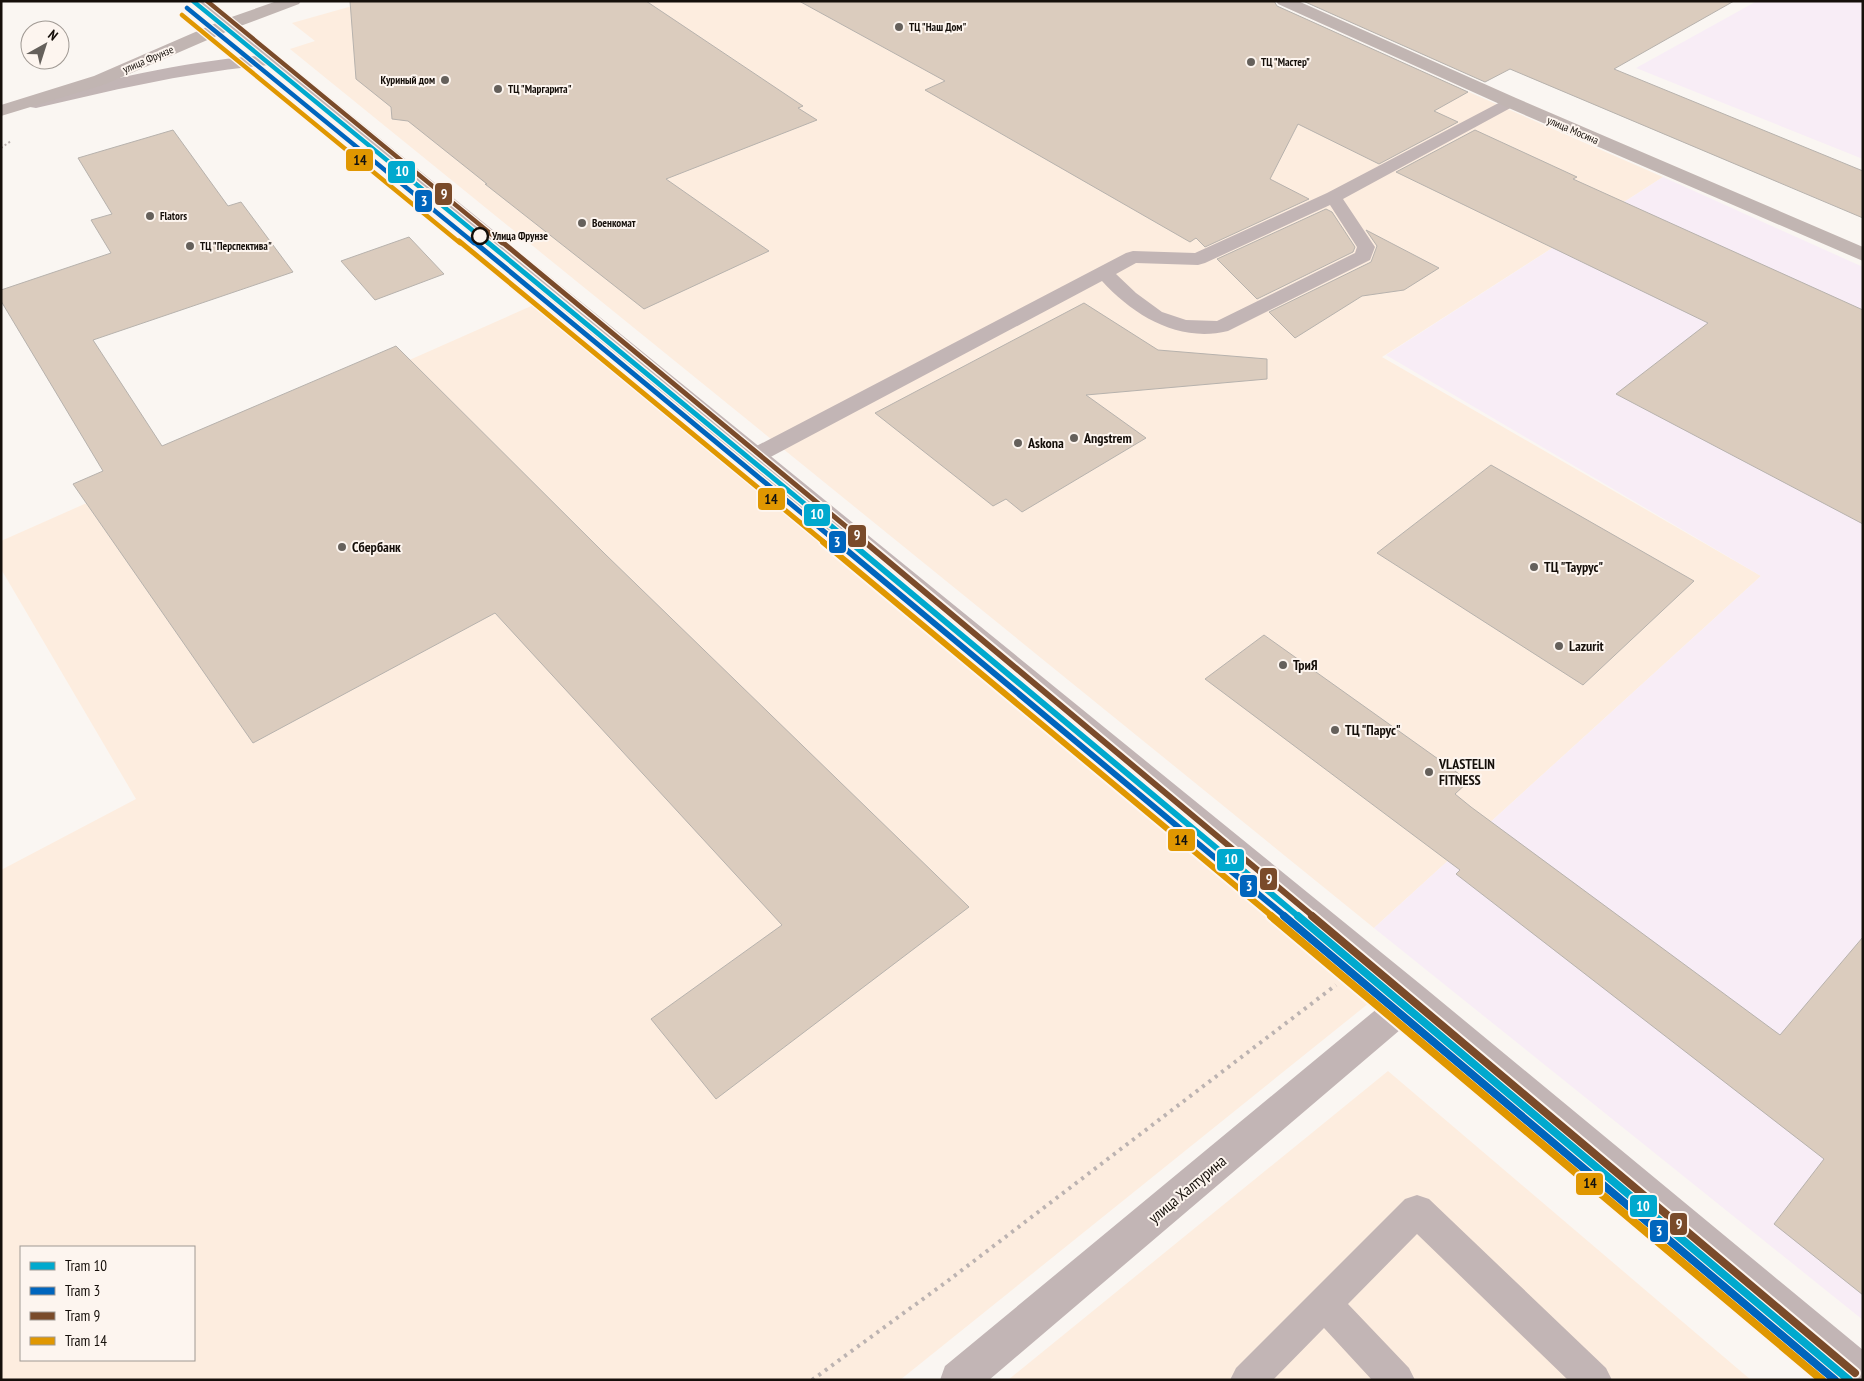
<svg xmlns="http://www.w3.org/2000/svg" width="1864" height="1381" viewBox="0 0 1864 1381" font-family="'PT Sans Narrow',sans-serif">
	<rect width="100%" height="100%" fill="#faf6f2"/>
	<path fill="#fdeddf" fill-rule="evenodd" d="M370,1H1261L1663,177L1382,357L1761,576L1374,928L290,49L315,41L292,23Z
		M538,303L1374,999L900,1380H1V870L136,799L1,569V541ZM21,1247H194V1360H21Z
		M1388,1071L1751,1380H1008Z"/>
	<path fill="#f8edf6" d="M1757,1H1863V159L1636,68Z
		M1663,177L1863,267V1320L1374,928L1761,576L1386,355Z"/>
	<path fill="#dbccbe" stroke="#b7b2ad" d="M350,1H646L803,106L798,108L817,120L666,179L769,251L644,309L485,184H487L408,121L392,119L391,107L356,79Z
		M799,1H1274L1277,6L1468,92L1434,111L1458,122L1379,164L1298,124L1270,179L1309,199L1205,247L1196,238L1190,242L925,90L945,81Z
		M1303,1H1734L1614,69L1863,171V218L1510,69L1485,82Z
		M173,130L228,206L241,202L293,272L93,340L162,446L396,346L605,554L969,907L716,1099L651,1019L782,925L495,613L253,743L73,484L103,471L1,301V290L111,253L91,220L112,214L78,158Z
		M1475,130L1577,177L1573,179L1863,310V524L1616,394L1708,323L1396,172Z
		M1326,209L1332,212L1355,247L1353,252L1257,299L1217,259Z
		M1366,230L1439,268L1404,290L1362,296L1295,338L1269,312L1371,262L1377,246Z
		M409,237L444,274L375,300L341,261Z
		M1084,303L1158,350L1267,359V379L1086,395L1146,438L1022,512L1006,499L993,506L875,413Z
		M1491,465L1694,581L1583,685L1377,553Z
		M1264,635L1469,781L1455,794L1471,807L1780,1035L1863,937V1295L1774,1224L1824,1159L1456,874L1460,870L1205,679Z"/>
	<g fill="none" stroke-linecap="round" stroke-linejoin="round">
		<path stroke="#bcb3b1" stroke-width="2" stroke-dasharray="2 2.5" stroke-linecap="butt" d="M1,148L11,141"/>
		<path stroke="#bcb3b1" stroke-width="4" stroke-dasharray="3 5" stroke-linecap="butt" d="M812,1380L949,1280L1336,985"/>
		<path fill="#c2b5b5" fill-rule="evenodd" d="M1510,97L1516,99L1518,102L1516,105L1343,199L1375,247L1370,260L1228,331C1179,343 1134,316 1102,281L763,461L755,463L747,461L744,456L747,451L1126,253L1133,251L1195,253L1327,193ZM1330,205L1357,247L1355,253L1217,321L1186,320L1162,312L1136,293L1116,274L1136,263L1198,265L1205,263Z
			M1417,1195L1429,1199L1606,1368L1612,1380H1568L1417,1234L1348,1304L1409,1368L1415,1380H1372L1324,1328L1273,1380H1230L1236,1368L1405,1199Z"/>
		<path fill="#c2b5b5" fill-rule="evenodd" d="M193,1H211L1425,988L1863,1350V1380H1839L1414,1018L989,1380H940L945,1366L1390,998L269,65C189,72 113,90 36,108L30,107L27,103L30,99C105,81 180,62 257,56Z"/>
		<path fill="#c1b5b2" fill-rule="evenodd" d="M277,1H301L299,4L235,28L106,84L1,116V105L94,76L223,20Z
			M1276,1H1298L1516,98L1863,247V261L1504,106L1278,4Z"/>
		<g stroke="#fdf5ef" stroke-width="7">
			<path id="tram-1-far3" d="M193,1L488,243"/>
		</g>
		<g stroke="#fdf5ef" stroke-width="8">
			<path id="tram-1-far2" d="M486,241L852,543"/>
		</g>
		<g stroke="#fdf5ef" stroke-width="10">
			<path id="tram-1-far1" d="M850,542L1299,917"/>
		</g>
		<g stroke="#fdf5ef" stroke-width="12">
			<path id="tram-1" d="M1298,916L1849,1380"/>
		</g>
		<g stroke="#fdf5ef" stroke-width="7">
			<path id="tram-2-far3" d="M187,8L474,243"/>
		</g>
		<g stroke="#fdf5ef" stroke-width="8">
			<path id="tram-2-far2" d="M473,241L838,543"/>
		</g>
		<g stroke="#fdf5ef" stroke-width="10">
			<path id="tram-2-far1" d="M837,542L1286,917"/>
		</g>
		<g stroke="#fdf5ef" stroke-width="12">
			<path id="tram-2" d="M1284,916L1835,1380"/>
		</g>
		<g stroke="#fdf5ef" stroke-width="7">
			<path id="tram-3-far3" d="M207,1L502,243"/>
		</g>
		<g stroke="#fdf5ef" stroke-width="8">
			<path id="tram-3-far2" d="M501,241L866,543"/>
		</g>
		<g stroke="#fdf5ef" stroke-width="10">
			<path id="tram-3-far1" d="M865,542L1314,917"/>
		</g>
		<g stroke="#fdf5ef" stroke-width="12">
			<path id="tram-3" d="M1312,916L1855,1373"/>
		</g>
		<g stroke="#fdf5ef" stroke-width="7">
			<path id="tram-4-far3" d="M182,15L460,243"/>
		</g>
		<g stroke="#fdf5ef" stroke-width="8">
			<path id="tram-4-far2" d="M459,241L825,543"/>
		</g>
		<g stroke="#fdf5ef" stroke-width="10">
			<path id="tram-4-far1" d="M823,542L1273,917"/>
		</g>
		<g stroke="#fdf5ef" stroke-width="12">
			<path id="tram-4" d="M1271,916L1822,1380"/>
		</g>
		<use href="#tram-1-far3" stroke="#00a9ce" stroke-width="4.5"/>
		<use href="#tram-1-far2" stroke="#00a9ce" stroke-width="5"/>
		<use href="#tram-1-far1" stroke="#00a9ce" stroke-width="6"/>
		<use href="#tram-1" stroke="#00a9ce" stroke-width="8"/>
		<use href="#tram-2-far3" stroke="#0065bd" stroke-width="4.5"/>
		<use href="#tram-2-far2" stroke="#0065bd" stroke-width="5"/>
		<use href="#tram-2-far1" stroke="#0065bd" stroke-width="6"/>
		<use href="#tram-2" stroke="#0065bd" stroke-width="8"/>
		<use href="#tram-3-far3" stroke="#7a4b2a" stroke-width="4.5"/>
		<use href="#tram-3-far2" stroke="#7a4b2a" stroke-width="5"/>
		<use href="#tram-3-far1" stroke="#7a4b2a" stroke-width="6"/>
		<use href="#tram-3" stroke="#7a4b2a" stroke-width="8"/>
		<use href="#tram-4-far3" stroke="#e09701" stroke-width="4.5"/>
		<use href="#tram-4-far2" stroke="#e09701" stroke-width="5"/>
		<use href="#tram-4-far1" stroke="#e09701" stroke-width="6"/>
		<use href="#tram-4" stroke="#e09701" stroke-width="8"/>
	</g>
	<g fill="#65605b" stroke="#fdf5ef" stroke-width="2">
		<circle cx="899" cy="27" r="5"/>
		<circle cx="1251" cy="62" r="5"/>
		<circle cx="445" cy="80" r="5"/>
		<circle cx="498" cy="89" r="5"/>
		<circle cx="150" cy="216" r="5"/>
		<circle cx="582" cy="223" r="5"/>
		<circle cx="190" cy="246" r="5"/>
		<circle cx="1074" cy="438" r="5"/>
		<circle cx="1018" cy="443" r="5"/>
		<circle cx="342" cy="547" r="5"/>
		<circle cx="1534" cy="567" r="5"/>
		<circle cx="1559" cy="646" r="5"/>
		<circle cx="1283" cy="665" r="5"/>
		<circle cx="1335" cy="730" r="5"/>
		<circle cx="1429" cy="772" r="5"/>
	</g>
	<circle fill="#fdf5ef" stroke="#150f0a" stroke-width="2.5" cx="480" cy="236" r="8"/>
	<g text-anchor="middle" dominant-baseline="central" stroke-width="4" stroke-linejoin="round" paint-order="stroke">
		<g font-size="11" font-weight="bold" fill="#150f0a" stroke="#fdf5ef" text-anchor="start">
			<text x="909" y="27">ТЦ "Наш Дом"</text>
			<text x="1261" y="62">ТЦ "Мастер"</text>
			<text x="435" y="80" text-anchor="end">Куриный дом</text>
			<text x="508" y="89">ТЦ "Маргарита"</text>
			<text x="160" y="216">Flators</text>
			<text x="592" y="223">Военкомат</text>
			<text x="200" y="246">ТЦ "Перспектива"</text>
		</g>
		<g font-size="11" fill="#150f0a" stroke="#fdf5ef">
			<text transform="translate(148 59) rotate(-23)">улица Фрунзе</text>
			<text transform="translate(1573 130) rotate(23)">улица Мосина</text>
		</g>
		<g font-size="11" font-weight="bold" fill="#150f0a" stroke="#fdf5ef" text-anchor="start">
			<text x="492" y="236">Улица Фрунзе</text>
		</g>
		<g font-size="14" font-weight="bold" fill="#150f0a" stroke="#fdf5ef" text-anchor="start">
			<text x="1084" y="438">Angstrem</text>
			<text x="1028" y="443">Askona</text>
			<text x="352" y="547">Сбербанк</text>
			<text x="1544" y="567">ТЦ "Таурус"</text>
			<text x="1569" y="646">Lazurit</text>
			<text x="1293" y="665">ТриЯ</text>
			<text x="1345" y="730">ТЦ "Парус"</text>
			<text x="1439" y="764">VLASTELIN<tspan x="1439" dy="16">FITNESS</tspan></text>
		</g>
		<g font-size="16" fill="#150f0a" stroke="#fdf5ef">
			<text transform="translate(1187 1189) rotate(-40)">улица Халтурина</text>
		</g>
	</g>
	<g stroke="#fdf5ef" stroke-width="2">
		<rect x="345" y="148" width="29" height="24" rx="5" fill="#e09701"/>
		<rect x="387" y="160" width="29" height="24" rx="5" fill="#00a9ce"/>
		<rect x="434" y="182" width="19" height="24" rx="5" fill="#7a4b2a"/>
		<rect x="414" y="189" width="19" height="24" rx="5" fill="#0065bd"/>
		<rect x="757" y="487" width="29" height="24" rx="5" fill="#e09701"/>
		<rect x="803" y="503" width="28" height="24" rx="5" fill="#00a9ce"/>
		<rect x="847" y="524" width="20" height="24" rx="5" fill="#7a4b2a"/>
		<rect x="828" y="530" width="19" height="24" rx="5" fill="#0065bd"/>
		<rect x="1167" y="828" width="29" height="24" rx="5" fill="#e09701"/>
		<rect x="1216" y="848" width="29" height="24" rx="5" fill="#00a9ce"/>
		<rect x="1259" y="867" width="19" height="24" rx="5" fill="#7a4b2a"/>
		<rect x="1239" y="874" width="19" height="24" rx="5" fill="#0065bd"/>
		<rect x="1575" y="1172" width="29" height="24" rx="5" fill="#e09701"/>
		<rect x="1629" y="1194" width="29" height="24" rx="5" fill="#00a9ce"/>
		<rect x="1669" y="1212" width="19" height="24" rx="5" fill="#7a4b2a"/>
		<rect x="1649" y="1219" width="20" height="24" rx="5" fill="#0065bd"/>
	</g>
	<g font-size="14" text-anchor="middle" font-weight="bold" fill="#fff">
		<text x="402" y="176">10</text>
		<text x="444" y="199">9</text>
		<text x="424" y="206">3</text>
		<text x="817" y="519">10</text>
		<text x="857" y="540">9</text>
		<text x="837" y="547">3</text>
		<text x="1231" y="864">10</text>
		<text x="1269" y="884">9</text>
		<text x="1249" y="891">3</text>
		<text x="1643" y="1211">10</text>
		<text x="1679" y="1229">9</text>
		<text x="1659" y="1236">3</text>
	</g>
	<g font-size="14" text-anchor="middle" font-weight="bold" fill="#111">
		<text x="360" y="165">14</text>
		<text x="771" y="504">14</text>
		<text x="1181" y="845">14</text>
		<text x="1590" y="1188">14</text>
	</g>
	<rect width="1864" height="1381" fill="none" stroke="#150f0a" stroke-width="5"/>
	<rect x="20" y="1246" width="175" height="115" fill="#fdf5ef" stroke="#a09993"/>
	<rect x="30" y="1262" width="25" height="8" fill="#00a9ce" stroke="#a09993"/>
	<text x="65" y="1271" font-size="15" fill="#150f0a">Tram 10</text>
	<rect x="30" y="1287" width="25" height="8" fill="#0065bd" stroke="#a09993"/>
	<text x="65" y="1296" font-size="15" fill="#150f0a">Tram 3</text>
	<rect x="30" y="1312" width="25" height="8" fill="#7a4b2a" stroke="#a09993"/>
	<text x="65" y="1321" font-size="15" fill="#150f0a">Tram 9</text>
	<rect x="30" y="1337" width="25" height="8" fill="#e09701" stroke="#a09993"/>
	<text x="65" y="1346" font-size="15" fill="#150f0a">Tram 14</text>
	<g transform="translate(45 45) rotate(39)"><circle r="24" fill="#fdf5ef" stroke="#a09993"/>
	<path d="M0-4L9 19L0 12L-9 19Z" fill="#65605b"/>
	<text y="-8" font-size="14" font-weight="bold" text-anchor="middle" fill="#150f0a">N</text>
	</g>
</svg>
